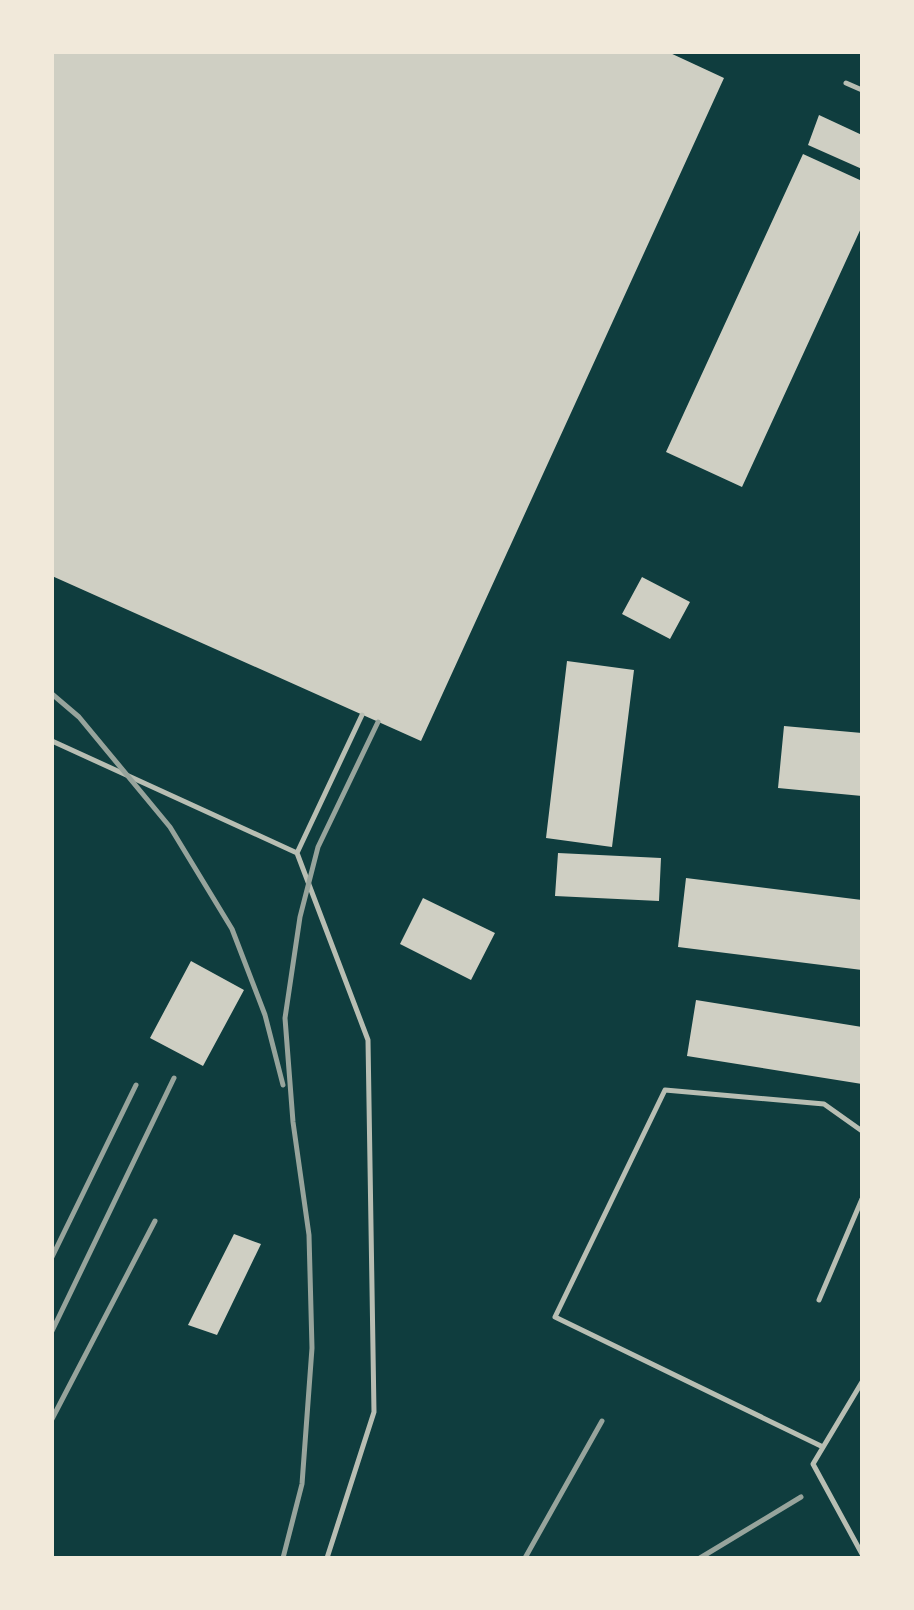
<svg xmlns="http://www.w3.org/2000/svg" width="914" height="1610" viewBox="0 0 914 1610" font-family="Lato,sans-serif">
	<rect width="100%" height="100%" fill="#0f3d3e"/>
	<path fill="#cfcfc3" d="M52,52H668L724,78L421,741L52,576Z
		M819,115L862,135V169L808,145Z
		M803,154L862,181V226L742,487L666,452Z
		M642,577L690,602L670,639L622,614Z
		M567,661L634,670L612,847L546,838Z
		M784,726L862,733V796L778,788Z
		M558,853L661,858L659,901L555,896Z
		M686,878L862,900V970L678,947Z
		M423,898L495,933L471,980L400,944Z
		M191,961L244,990L203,1066L150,1038Z
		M696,1000L862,1027V1084L687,1056Z
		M234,1234L261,1244L217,1335L188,1325Z"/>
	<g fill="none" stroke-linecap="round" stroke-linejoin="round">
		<path stroke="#b8beb3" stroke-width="5" d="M846,83L862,90
			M52,741L297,853L368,1040L374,1412L327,1558
			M297,853L362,715
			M819,1300L862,1199
			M862,1382L813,1464L862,1554
			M823,1447L555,1317L665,1090L824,1104L862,1131"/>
		<path stroke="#97a49c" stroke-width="5" d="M52,694L79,717L170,827L232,929L265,1015L283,1085
			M52,1257L136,1085
			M52,1331L174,1078
			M52,1419L155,1221
			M283,1558L302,1484L312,1348L309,1235L293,1122L285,1018L300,917L318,847L378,722
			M525,1558L602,1421
			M700,1558L801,1497"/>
	</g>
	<rect width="914" height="1610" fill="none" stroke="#f1e9da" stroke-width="108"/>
</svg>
